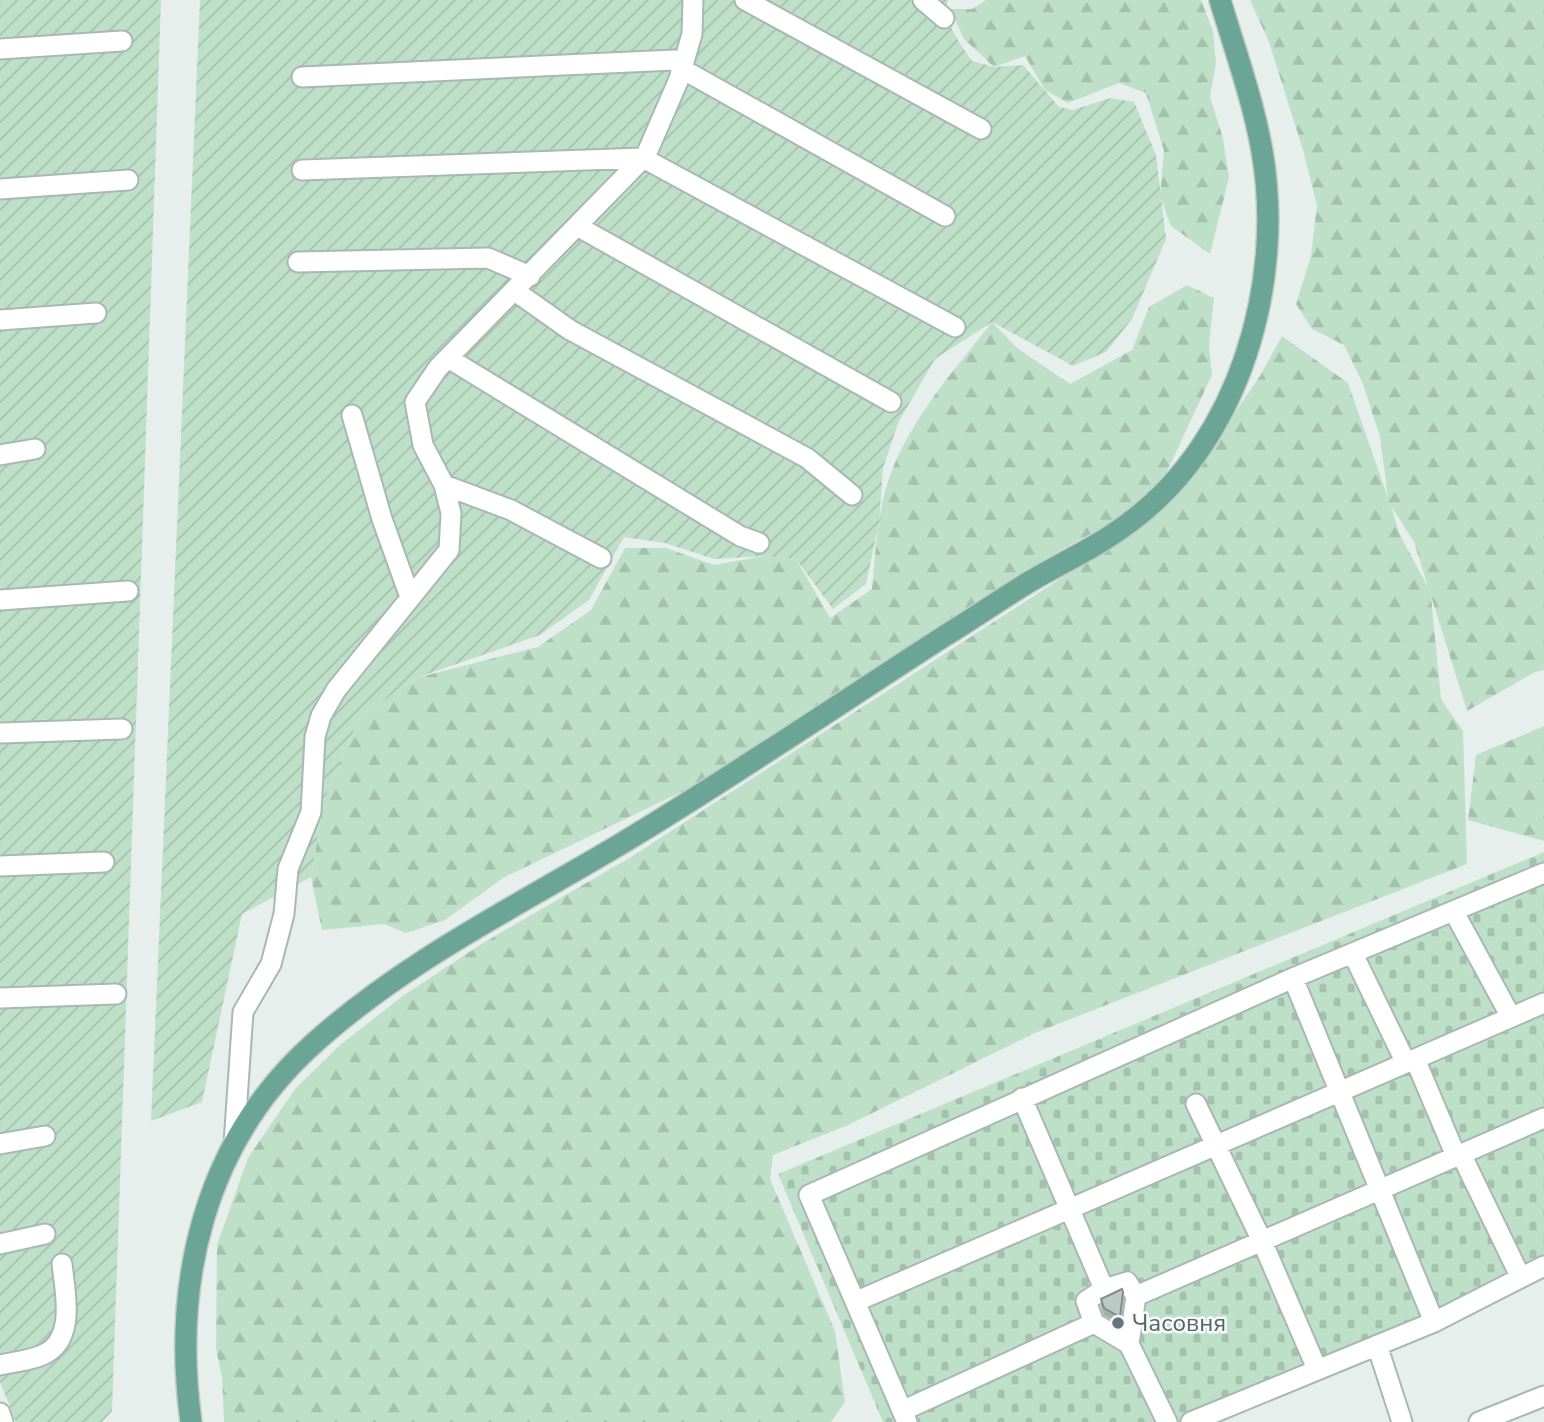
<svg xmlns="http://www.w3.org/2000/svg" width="1544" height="1422" viewBox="0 0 1544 1422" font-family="'Nunito Sans',sans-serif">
	<defs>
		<pattern id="forest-firs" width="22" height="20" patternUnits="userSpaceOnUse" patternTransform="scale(1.75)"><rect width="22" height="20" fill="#bfe0c8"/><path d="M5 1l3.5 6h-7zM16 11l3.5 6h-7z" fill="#a4c1ad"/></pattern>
		<pattern id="cemetery-stones" width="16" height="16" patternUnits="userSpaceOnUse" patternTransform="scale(1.75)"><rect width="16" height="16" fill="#bfe0c8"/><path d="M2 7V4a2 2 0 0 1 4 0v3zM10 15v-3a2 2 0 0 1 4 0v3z" fill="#a4c1ad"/></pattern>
		<pattern id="garden-furrows" width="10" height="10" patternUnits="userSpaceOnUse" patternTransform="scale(1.75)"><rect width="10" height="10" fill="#bfe0c8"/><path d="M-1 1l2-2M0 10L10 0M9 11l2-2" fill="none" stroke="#a4c1ad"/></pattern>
	</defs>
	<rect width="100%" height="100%" fill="#e6efeb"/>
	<path fill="url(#forest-firs)" fill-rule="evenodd" d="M986,0H1201L1213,31L1216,63L1210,97L1223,138L1229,178L1210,254L1171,226L1160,196L1164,151L1146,93L1119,83L1068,103L1045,90L1025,56L994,67L964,39L950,9H972Z
		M1250,0H1544V670L1535,672L1467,711L1431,596L1441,699L1463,731L1467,864L1035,1033L848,1125L773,1155L770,1179L835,1331L845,1402L831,1422H224L222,1377L216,1349L217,1245L248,1158L295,1089L340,1045L404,995L483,943L631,857L1097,555L1205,456L1260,376L1282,336L1348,383L1388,498L1380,437L1363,384L1344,345L1312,329L1296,304L1311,256L1317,205L1303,150L1269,42ZM1391,506L1414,542L1428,587L1400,535Z
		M1187,285L1214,298L1209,346L1212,375L1162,482L1120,518L1066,547L700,783L503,878L445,920L406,933L384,924L322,930L311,877L324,800L360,717L416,678L538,647L591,610L625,548H666L714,565L764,556L796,559L830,618L872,589C876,550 877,509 891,473C912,417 956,368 992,322L1017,348L1070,384L1132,350L1149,307Z
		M1544,726V841L1468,820L1476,755Z"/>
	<path fill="url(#cemetery-stones)" d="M1544,852V1276L1219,1422H883L778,1174Z"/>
	<path fill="url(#garden-furrows)" d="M0,0H161L112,1411L102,1422H16L0,1382Z
		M200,0H948C942,22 961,44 972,61L994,67L1023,65L1059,107L1073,110L1110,98L1134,102L1156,155L1166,239L1132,319L1106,352L1073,366L992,322L935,359L899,421L883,468L879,523L866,584L833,609L796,559L764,556L714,559L665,543L624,537L589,600L540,635L416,678L360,717L324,800L311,877L242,914L202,1102L151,1121Z"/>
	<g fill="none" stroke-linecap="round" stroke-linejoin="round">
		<g stroke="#a8b8b2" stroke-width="23">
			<path id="minor" d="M745,0L981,129
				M923,0L944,18
				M0,49L122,41
				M302,77L675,60L682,69L945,216
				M302,170L643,158L955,327
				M0,189L128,180
				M577,226L891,402
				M298,262L488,258L530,276
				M515,291L570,330L807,458L852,495
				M0,320L96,313
				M448,358L740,536L759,543
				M352,415L382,519L410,597
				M0,455L35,449
				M444,485L511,510L601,558
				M0,600L128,591
				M0,733L122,729
				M0,866L104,862
				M1454,912L1511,1017
				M1353,954L1406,1063
				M1293,978L1434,1322
				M0,998L116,994
				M1415,1059L1456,1156
				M1022,1098L1104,1289L1127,1282L1136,1296
				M1196,1104L1262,1241L1317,1369
				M0,1144L45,1136
				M234,1144L243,1012L271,964L284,914L288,869L311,812L315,737L321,716L336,690L449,550L451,513L444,485L423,445L415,402L438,368L646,155L679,79L692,34L693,0
				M1461,1154L1520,1276
				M0,1244L45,1234
				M1104,1289L1086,1301L1094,1323L1129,1344
				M857,1301L1544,1003
				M1377,1345L1402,1422
				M0,1365C14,1362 36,1360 48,1352C75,1335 65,1291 62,1264
				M902,1411L1094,1323
				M0,1413L3,1422
				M907,1422L809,1195L1293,978L1544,873
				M1167,1422L1129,1344L1136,1296L1544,1118
				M1191,1422L1434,1322L1544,1266
				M1479,1422L1544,1396"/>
		</g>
		<g stroke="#c2cac8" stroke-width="24">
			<path id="major" d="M191,1422C172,1282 204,1143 312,1045C403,962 519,905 624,842C733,776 839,704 946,635C974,618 1001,599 1029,582C1063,562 1099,546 1130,522C1240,441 1285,282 1262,151C1253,100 1235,50 1220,0"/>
		</g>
		<use href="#minor" stroke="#fff" stroke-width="19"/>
		<use href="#major" stroke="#6aa596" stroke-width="21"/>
	</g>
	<path fill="#a1aea9" d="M1101,1299H1123L1120,1324L1104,1315L1101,1306Z"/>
	<path fill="#bbcac4" stroke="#838d89" stroke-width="2" d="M1122,1289L1123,1292L1120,1317L1104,1308L1101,1299Z"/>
	<circle fill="#6b7280" stroke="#f7fbf9" stroke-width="2.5" cx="1118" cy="1323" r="7"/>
	<g text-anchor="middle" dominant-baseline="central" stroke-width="5" stroke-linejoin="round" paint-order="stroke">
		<g font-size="24" fill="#5b616d" stroke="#f7fbf9" text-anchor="start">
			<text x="1132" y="1323">Часовня</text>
		</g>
	</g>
</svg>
